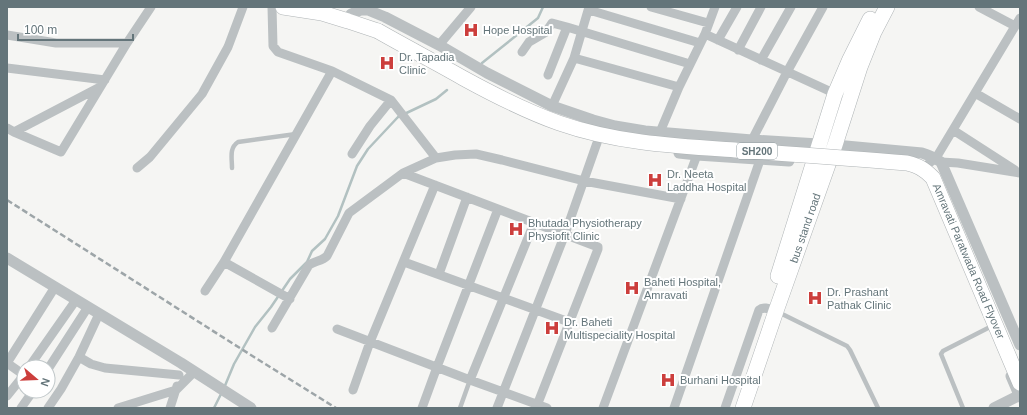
<svg xmlns="http://www.w3.org/2000/svg" width="1027" height="415" viewBox="0 0 1027 415" font-family="Arial,sans-serif">
	<rect width="100%" height="100%" fill="#f5f5f3"/>
	<g fill="none" stroke-linecap="round" stroke-linejoin="round">
		<path stroke="#b2c1c1" stroke-width="2.5" d="M482,63L502,47L538,18L543,7
			M224,388L234,364L255,327L271,307L290,279L307,262L312,251L325,239L338,216L357,166L368,149L398,117L436,99L447,90
			M214,408L222,392"/>
		<g stroke="#afb4b6" stroke-width="16">
			<path id="primary" d="M283,7L322,13L348,21L378,31
				M778,276L835,94L850,59L870,19
				M743,408L776,311L835,145L860,67L874,32L887,7"/>
		</g>
		<path stroke="#bbc0c2" stroke-width="4.5" d="M232,168C232,158 229,148 238,142L296,134
			M778,312L847,346L850,350L878,408
			M460,408L470,380
			M963,408L941,354L943,351L990,327"/>
		<path stroke="#bbc0c2" stroke-width="9" d="M272,7L273,46L278,52L332,71L391,100L436,158
			M651,7L708,23
			M979,7L1015,26
			M589,10L700,43
			M705,34L838,95
			M7,35L56,43H127
			M718,40L737,7
			M439,45L471,7
			M738,50L761,7
			M522,52L529,42L546,32L552,23L567,27
			M574,58L679,87
			M761,60L791,7
			M7,68L105,80
			M548,75L567,27L690,64
			M975,93L1020,119
			M552,106L574,58L589,7
			M7,128L14,132L61,152L127,43L151,7
			M953,130L1015,170
			M14,132L100,87
			M660,132L679,87L705,34L715,7
			M752,140L787,72L823,7
			M352,154L370,126L391,100
			M941,162L958,163L1020,173
			M137,168L150,157L202,94L228,47L243,7
			M919,171L936,158L1020,18
			M403,173L598,247V249L536,408
			M224,262L290,299
			M404,262L569,322
			M439,274L467,197
			M205,291L224,262L332,71
			M272,328L309,265C315,261 322,261 327,256L349,213L403,173L436,158L455,155L476,154L502,160L584,181L681,199
			M337,329L470,380L547,408
			M79,357L91,364L105,368L179,375
			M7,363L55,287
			M7,363L24,375
			M29,367L76,300
			M48,369L88,307
			M470,380L534,223
			M353,390L370,342L435,185
			M7,396L24,375
			M21,408L33,391
			M48,408L61,389L79,357L99,314
			M118,408L176,390L194,372
			M170,408L177,386
			M422,408L437,367L498,209
			M497,408L565,234L598,140
			M603,408L697,155
			M674,408L760,160
			M725,408L759,310C764,306 770,309 776,311"/>
		<path stroke="#bbc0c2" stroke-width="11" d="M351,14L361,10H368L385,17L439,45L487,73L552,106L593,120L615,126L645,131L752,140L835,145L922,153C929,155 935,158 941,162L1020,345
			M679,153L697,155L789,161
			M7,258L181,363L251,408
			M1011,376L1020,397
			M994,408L1020,395"/>
		<use href="#primary" stroke="#fff" stroke-width="15"/>
		<path stroke="#9da5a8" stroke-width="2.5" stroke-dasharray="6 3" stroke-linecap="butt" d="M7,200L254,357L336,408"/>
		<g stroke="#afb4b6" stroke-width="16" stroke-linecap="butt">
			<path id="primary-bridge" d="M378,31C406,47 435,62 463,78C494,95 525,111 559,123C616,143 675,146 735,150C792,154 850,158 907,163C919,166 924,169 933,178L1020,383"/>
		</g>
		<use href="#primary-bridge" stroke="#fff" stroke-width="15"/>
	</g>
	<defs>
		<g id="hospital-bare" transform="scale(1.2)"><path d="M-5-5h3v3.5h4V-5h3V5h-3V1.5h-4V5h-3Z" fill="#cc3e3c" stroke="#fff" stroke-width="2.5" paint-order="stroke"/></g>
	</defs>
	<g fill-rule="evenodd">
		<use href="#hospital-bare" x="471" y="30"/>
		<use href="#hospital-bare" x="387" y="63"/>
		<use href="#hospital-bare" x="655" y="180"/>
		<use href="#hospital-bare" x="516" y="229"/>
		<use href="#hospital-bare" x="632" y="288"/>
		<use href="#hospital-bare" x="815" y="298"/>
		<use href="#hospital-bare" x="552" y="328"/>
		<use href="#hospital-bare" x="668" y="380"/>
	</g>
	<g text-anchor="middle" dominant-baseline="central" stroke-width="4" stroke-linejoin="round" paint-order="stroke">
		<rect fill="#fff" stroke="#929ea2" stroke-width="1" x="737" y="143" width="40" height="16" rx="3"/>
		<g font-size="10" font-weight="bold" fill="#64757a">
			<text x="757" y="151">SH200</text>
		</g>
		<g font-size="11" fill="#64757a" stroke="#fff" text-anchor="start">
			<text x="483" y="30">Hope Hospital</text>
			<text x="399" y="57">Dr. Tapadia<tspan x="399" dy="13">Clinic</tspan></text>
			<text x="667" y="174">Dr. Neeta<tspan x="667" dy="13">Laddha Hospital</tspan></text>
			<text x="528" y="223">Bhutada Physiotherapy<tspan x="528" dy="13">Physiofit Clinic</tspan></text>
			<text x="644" y="282">Baheti Hospital,<tspan x="644" dy="13">Amravati</tspan></text>
			<text x="827" y="292">Dr. Prashant<tspan x="827" dy="13">Pathak Clinic</tspan></text>
			<text x="564" y="322">Dr. Baheti<tspan x="564" dy="13">Multispeciality Hospital</tspan></text>
			<text x="680" y="380">Burhani Hospital</text>
		</g>
		<g font-size="11" fill="#64757a" stroke="#fff">
			<text transform="translate(805 228) rotate(-71)">bus stand road</text>
			<text transform="translate(969 261) rotate(67)">Amravati Paratwada Road Flyover</text>
		</g>
	</g>
	<rect width="1027" height="415" fill="none" stroke="#64757a" stroke-width="16"/>
	<g transform="translate(36 379) rotate(109)"><circle r="19" fill="#ffffff" stroke="#c1c8ca"/>
	<path d="M0-3L7 15L0 10L-7 15Z" fill="#cc3e3c"/>
	<text y="-6" font-size="11" font-weight="bold" text-anchor="middle" fill="#64757a">N</text>
	</g>
	<path d="M18 34v6h115v-6" fill="none" stroke="#64757a" stroke-width="2"/>
	<text x="24" y="34" font-size="12" fill="#64757a" stroke="#ffffff" stroke-width="3" paint-order="stroke">100 m</text>
</svg>
